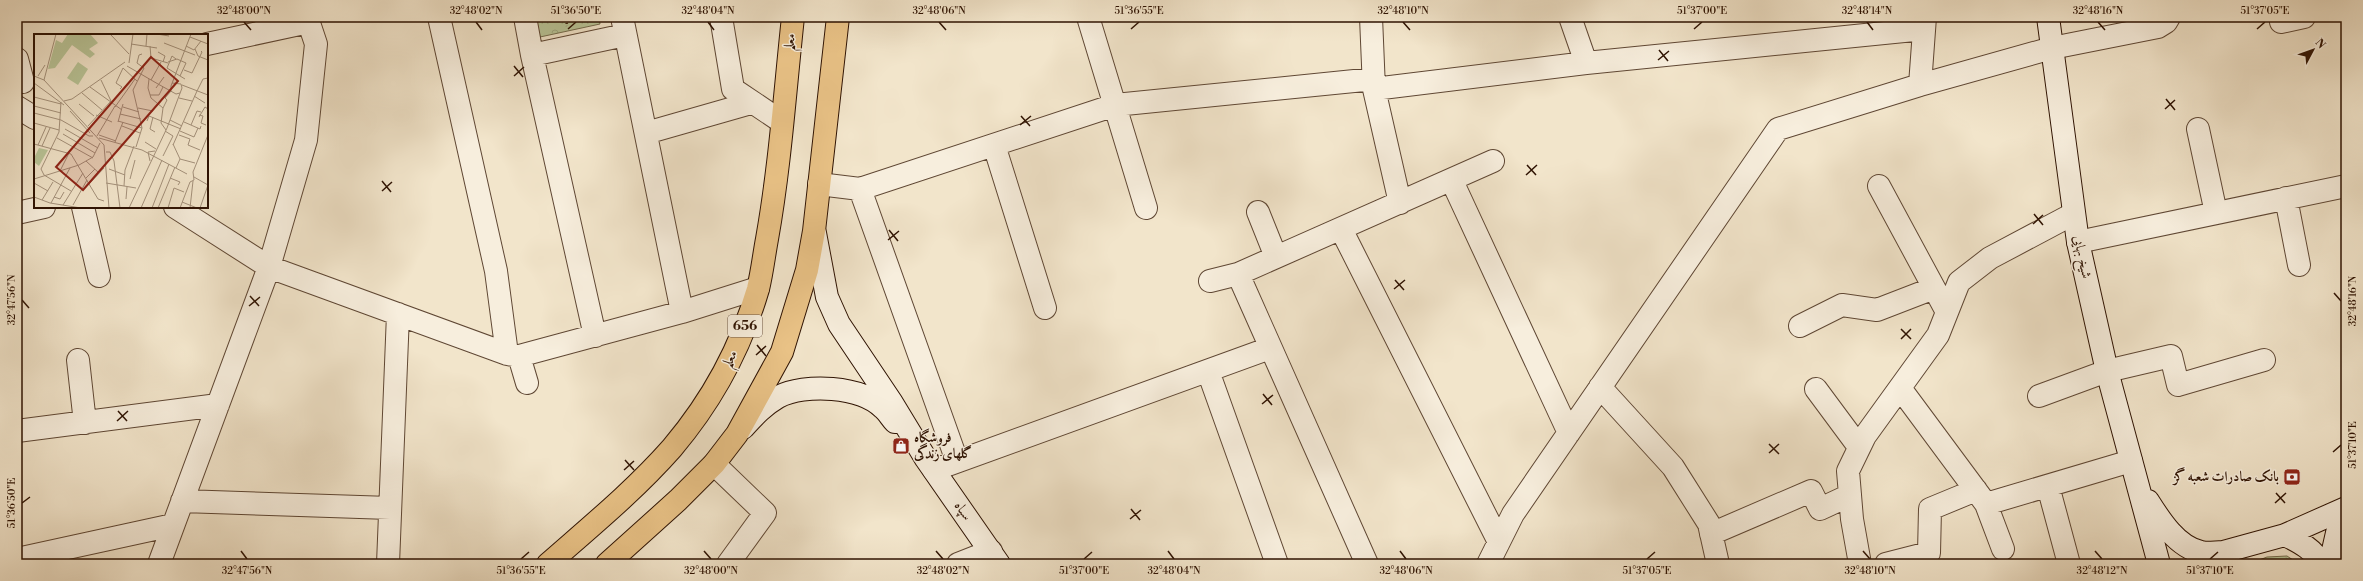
<svg xmlns="http://www.w3.org/2000/svg" width="2363" height="581" viewBox="0 0 2363 581" font-family="'Libre Bodoni',Amiri,serif">
	<defs>
		<pattern id="forest-crowns" width="20" height="18" patternUnits="userSpaceOnUse"><rect width="20" height="18" fill="#b9c598"/><path d="M2 6a3 3 0 1 1 6 0M12 15a3 3 0 1 1 6 0" fill="none" stroke="#9fa881"/></pattern>
	</defs>
	<rect width="100%" height="100%" fill="#f2e5cb"/>
	<filter id="stains"><feTurbulence type="fractalNoise" baseFrequency=".005" numOctaves="4"/><feColorMatrix values="0 0 0 0 .2 0 0 0 0 .09 0 0 0 0 .02 0 0 0 .5 -.17"/></filter>
	<radialGradient id="worn" r=".72"><stop offset=".6" stop-color="#630" stop-opacity="0"/><stop offset="1" stop-color="#630" stop-opacity=".3"/></radialGradient>
	<path fill="url(#forest-crowns)" stroke="#746c4d" d="M536,17H599L600,24L540,37Z
		M2287,556L2299,564H2249L2267,557Z"/>
	<g fill="none" stroke-linecap="round" stroke-linejoin="round">
		<g stroke="#5f4734" stroke-width="24">
			<path id="street" d="M439,17L496,271L507,354
				M525,17L532,55L595,336
				M622,17L682,312
				M721,17L733,89L782,122
				M1088,17L1146,208
				M1371,17L1374,89L1400,203
				M1570,17L1586,63
				M2281,22L2304,17
				M207,44L309,22
				M532,55L625,35
				M17,59L23,82
				M1920,85L1925,17
				M1374,89L1586,63L1924,29
				M17,107L35,118
				M2198,129L2216,213
				M646,133L751,103
				M994,145L1045,308
				M1452,181L1569,433
				M819,184L860,189L1115,105L1374,79
				M1879,186L1947,312
				M860,189L957,461
				M2286,198L2299,265
				M83,207L99,276
				M175,207L269,267L507,354L519,356L682,312L758,288
				M1258,212L1276,257
				M17,213L44,207
				M1341,229L1499,542
				M2078,242L2346,186
				M1238,274L1367,564
				M1210,281L1238,274L1493,161
				M1800,326L1842,305L1877,310L1934,288
				M519,356L527,383
				M78,360L85,423
				M1208,371L1277,564
				M1600,387L1673,467L1709,524L1718,564
				M1900,388L1986,504L2131,461
				M1816,389L1859,447
				M2039,396L2107,371L2171,356L2178,385L2264,360
				M17,431L218,405
				M714,464L765,513L728,564
				M934,470L1270,348
				M2048,486L2069,564
				M182,501L390,508
				M1986,504L2003,549
				M1711,534L1811,491L1820,509L1850,495
				M17,559L173,525
				M159,564L269,267L306,140L316,44L307,17
				M388,564L398,314
				M958,564L991,551
				M1488,564L1513,514L1778,129L1920,85L2052,48L2158,27L2166,22L2169,17
				M1860,564L1852,519L1848,471L1865,436L1938,335L1959,282L1990,258L2073,214
				M1886,564L1929,553L1930,509L1976,490"/>
		</g>
		<g stroke="#2e1202" stroke-width="24">
			<path id="secondary" d="M2048,17L2078,242L2107,371L2159,564
				M815,233L827,297L839,324L892,403L926,459L999,564
				M743,428C754,416 764,405 778,397C805,383 861,386 883,408C888,412 891,418 895,422
				M2148,501C2160,520 2177,547 2201,552C2207,554 2216,552 2223,552
				M2285,535C2299,542 2314,549 2321,564
				M2199,564L2223,552L2285,535L2346,508
				M2330,564L2337,533L2346,514"/>
		</g>
		<g stroke="#2e1202" stroke-width="24">
			<path id="primary" d="M548,564C590,527 634,491 672,448C711,402 741,347 758,289C762,273 764,255 767,239C780,166 785,91 793,17
				M607,564L678,500L714,464L737,434L782,352L807,270L814,231L838,17"/>
		</g>
		<path stroke="#2e1202" stroke-width="2.5" stroke-dasharray="1 2" stroke-linecap="butt" d="M566,17L567,26
			M2286,564L2287,558"/>
		<use href="#street" stroke="#f7eedd" stroke-width="22"/>
		<use href="#secondary" stroke="#f7eedd" stroke-width="22"/>
		<use href="#primary" stroke="#e9c286" stroke-width="22"/>
	</g>
	<path fill="none" stroke="#2e1202" stroke-width="1.5" d="M244,22L251,30M476,22L482,30M708,22L714,30M939,22L946,30M1403,22L1410,30M1867,22L1873,30M2098,22L2105,30M568,29L576,22M1131,29L1139,22M1694,29L1702,22M2257,29L2265,22M1659,50L1668,61M1658,60L1669,51M514,66L523,77M514,76L524,67M2166,99L2175,110M2165,109L2175,100M1021,116L1030,126M1020,125L1031,116M1527,165L1536,175M1526,175L1537,165M382,181L391,192M382,191L392,182M2034,214L2043,225M2033,224L2043,215M889,230L898,241M888,240L899,231M1395,280L1404,290M1394,289L1405,280M2334,293L2341,301M250,296L259,306M22,300L29,308M249,306L260,297M1901,329L1911,339M1901,339L1911,329M757,345L766,356M756,355L766,346M1263,394L1272,405M1262,404L1273,395M118,411L127,421M117,421L128,411M1769,444L1779,454M2333,452L2341,445M1769,453L1779,444M625,460L634,470M624,470L634,461M2276,493L2285,503M22,503L30,497M2275,503L2286,493M1131,509L1140,520M1130,519L1141,510M241,551L247,559M704,551L711,559M936,551L943,559M1168,551L1174,559M1400,551L1406,559M1863,551L1870,559M2095,551L2102,559M521,559L529,552M1084,559L1092,552M1647,559L1655,552M2210,559L2218,552"/>
	<defs>
		<g id="shop-square" transform="scale(0.9)"><rect x="-9" y="-9" width="18" height="18" rx="4" fill="#8f2418" stroke="#f7eedd"/><path d="M-5-2.5h2.3a2.7 3.5 0 0 1 5.4 0H5L5.5 6h-11ZM-1.5-2.5h3a1.5 2.3 0 0 0-3 0Z" fill="#fff"/></g>
		<g id="bank-square" transform="scale(0.9)"><rect x="-9" y="-9" width="18" height="18" rx="4" fill="#8f2418" stroke="#f7eedd"/><path d="M-6-4H6V4H-6ZM0-2.3a2.3 2.3 0 1 0 0 4.6a2.3 2.3 0 1 0 0-4.6Z" fill="#fff"/></g>
	</defs>
	<g fill-rule="evenodd">
		<use href="#shop-square" x="901" y="446"/>
		<use href="#bank-square" x="2292" y="477"/>
	</g>
	<g text-anchor="middle" dominant-baseline="central" stroke-width="3" stroke-linejoin="round" paint-order="stroke">
		<rect fill="#f7eedd" stroke="#6a5444" stroke-width="1" x="728" y="315" width="34" height="22" rx="3"/>
		<g font-size="13" font-weight="bold" fill="#2e1202">
			<text x="745" y="326">656</text>
		</g>
		<g font-size="14" fill="#2e1202" stroke="#f7eedd">
			<text transform="translate(790 42) rotate(-84)">معلم</text>
			<text transform="translate(2082 257) rotate(78)">شیخ بهایی</text>
			<text transform="translate(730 359) rotate(-65)">معلم</text>
			<text transform="translate(963 511) rotate(55)">سپاه</text>
		</g>
		<g font-size="14" font-weight="bold" fill="#2e1202" stroke="#f7eedd" text-anchor="start">
			<text x="914" y="438">فروشگاه<tspan x="914" dy="16">گلهای زندگی</tspan></text>
			<text x="2279" y="477" text-anchor="end">بانک صادرات شعبه گز</text>
		</g>
	</g>
	<g transform="translate(34 34)">
		<rect width="174" height="174" fill="#f2e5cb"/>
		<path d="M34,0H56L64,9L55,15L61,20L56,24L38,11L21,34L14,35L22,6L28,9ZM5,114L14,116L5,132L0,128V124Z" fill="#b9c598"/>
		<path d="M44,28L54,35L44,51L33,44Z" fill="#b9c598"/>
		<path fill="none" stroke="#a4917b" stroke-width="1" d="M123,0L135,2M77,1L95,20M156,3L174,10M130,9L161,21M97,10L123,14M112,12L113,0M116,12L117,24L134,29M152,12L160,16L167,7M161,15L164,22L174,26M124,18L131,22L129,28M142,25L138,22L133,34L151,45M134,28L143,25L152,29L146,42M95,29L99,0M93,32L124,50L142,60L146,59M150,36L158,39L168,18L167,17M0,42L10,46L70,111L75,174M4,42L11,31M115,45L114,54L117,64L129,74L127,89L132,96M10,46L22,0M117,46L127,28M0,49L30,71M148,51L174,61M56,53L88,76M122,54L130,43M86,55L88,53L82,49L89,34L103,47M137,57V52L157,0M48,59L68,76M116,61H125L129,53M160,62L171,69M0,63L27,70M145,64L158,67M30,67L38,65L91,28M27,68L25,98L7,135L10,141L37,157M45,70L60,82M0,72L27,79M81,73L101,45M89,73L105,78M104,74L119,77M129,74L133,66L131,64L137,57M36,77L56,99M0,79L27,86L55,102H59M86,80L107,85M62,81L78,88M165,81L169,82L167,89L172,91M119,83L116,95L121,98M165,83L171,73L174,75M136,86L148,92M84,87L108,94L102,113M113,87L115,82L147,95M84,88L89,70M150,88L166,95L167,92M0,89L25,96M157,91L163,77L167,78M54,92L77,67L67,46M88,92L106,99M108,94L99,56L110,34L103,29L105,21L108,20M31,95L64,114M146,97L160,103L164,94M29,100L61,119M65,101L82,107M145,101L156,105L154,111L166,116M63,102L81,72M23,104L59,124M65,104L108,116L153,140M81,108L89,88M111,108L122,115M0,110L37,120L64,165L70,167M139,110L146,125M4,111L12,93M139,111L163,57L169,45L174,44M8,112L16,94M72,118H76L80,127L86,174M129,122L139,102L131,97M52,127L65,139M116,127L114,118L121,117M142,134L146,125L161,129M75,135L91,141M26,137L35,119M160,143L174,151M52,144L61,135M136,144L146,148L144,151M0,145L45,131L59,123L66,109M96,145L101,126M0,149L14,157M72,149L102,154M55,150L70,134M90,152L91,136L100,112M0,163L16,169L47,174M20,163L26,165L30,158M92,165L93,153M8,166L19,148M148,168L163,174M17,169L36,134M29,171L49,139M39,171L53,146M95,174L133,94L148,54L147,50L138,49M107,174L128,126M118,174L135,130M124,174L141,133M134,174L140,154L150,158M146,174L156,148L160,146L159,138L174,101M156,174L159,147M166,174L174,151"/>
		<path fill="#8f2418" fill-opacity="0.15" stroke="#8f2418" stroke-width="2" d="M117,23L144,47L49,156L22,133Z"/>
		<rect width="174" height="174" fill="none" stroke="#2e1202" stroke-width="2"/>
	</g>
	<rect width="2363" height="581" fill="none" stroke="#f2e5cb" stroke-width="44"/>
	<g transform="translate(2313 50) rotate(49)" stroke="#f7eedd" stroke-width="3" paint-order="stroke">
	<path d="M0-3L7 15L0 10L-7 15Z" fill="#2e1202"/>
	<text y="-6" font-size="11" font-weight="bold" text-anchor="middle" fill="#2e1202">N</text>
	</g>
	<rect x="22" y="22" width="2319" height="537" fill="none" stroke="#2e1202" stroke-width="1.5"/>
	<g font-size="10" text-anchor="middle" fill="#2e1202">
		<text x="244" y="14">32°48'00"N</text>
		<text x="476" y="14">32°48'02"N</text>
		<text x="576" y="14">51°36'50"E</text>
		<text x="708" y="14">32°48'04"N</text>
		<text x="939" y="14">32°48'06"N</text>
		<text x="1139" y="14">51°36'55"E</text>
		<text x="1403" y="14">32°48'10"N</text>
		<text x="1702" y="14">51°37'00"E</text>
		<text x="1867" y="14">32°48'14"N</text>
		<text x="2098" y="14">32°48'16"N</text>
		<text x="2265" y="14">51°37'05"E</text>
		<text transform="translate(11 300) rotate(-90)" y="4">32°47'56"N</text>
		<text transform="translate(2352 301) rotate(-90)" y="4">32°48'16"N</text>
		<text transform="translate(2352 445) rotate(-90)" y="4">51°37'10"E</text>
		<text transform="translate(11 503) rotate(-90)" y="4">51°36'50"E</text>
		<text x="247" y="574">32°47'56"N</text>
		<text x="521" y="574">51°36'55"E</text>
		<text x="711" y="574">32°48'00"N</text>
		<text x="943" y="574">32°48'02"N</text>
		<text x="1084" y="574">51°37'00"E</text>
		<text x="1174" y="574">32°48'04"N</text>
		<text x="1406" y="574">32°48'06"N</text>
		<text x="1647" y="574">51°37'05"E</text>
		<text x="1870" y="574">32°48'10"N</text>
		<text x="2102" y="574">32°48'12"N</text>
		<text x="2210" y="574">51°37'10"E</text>
	</g>
	<rect width="100%" height="100%" filter="url(#stains)"/>
	<rect width="100%" height="100%" fill="url(#worn)"/>
</svg>
